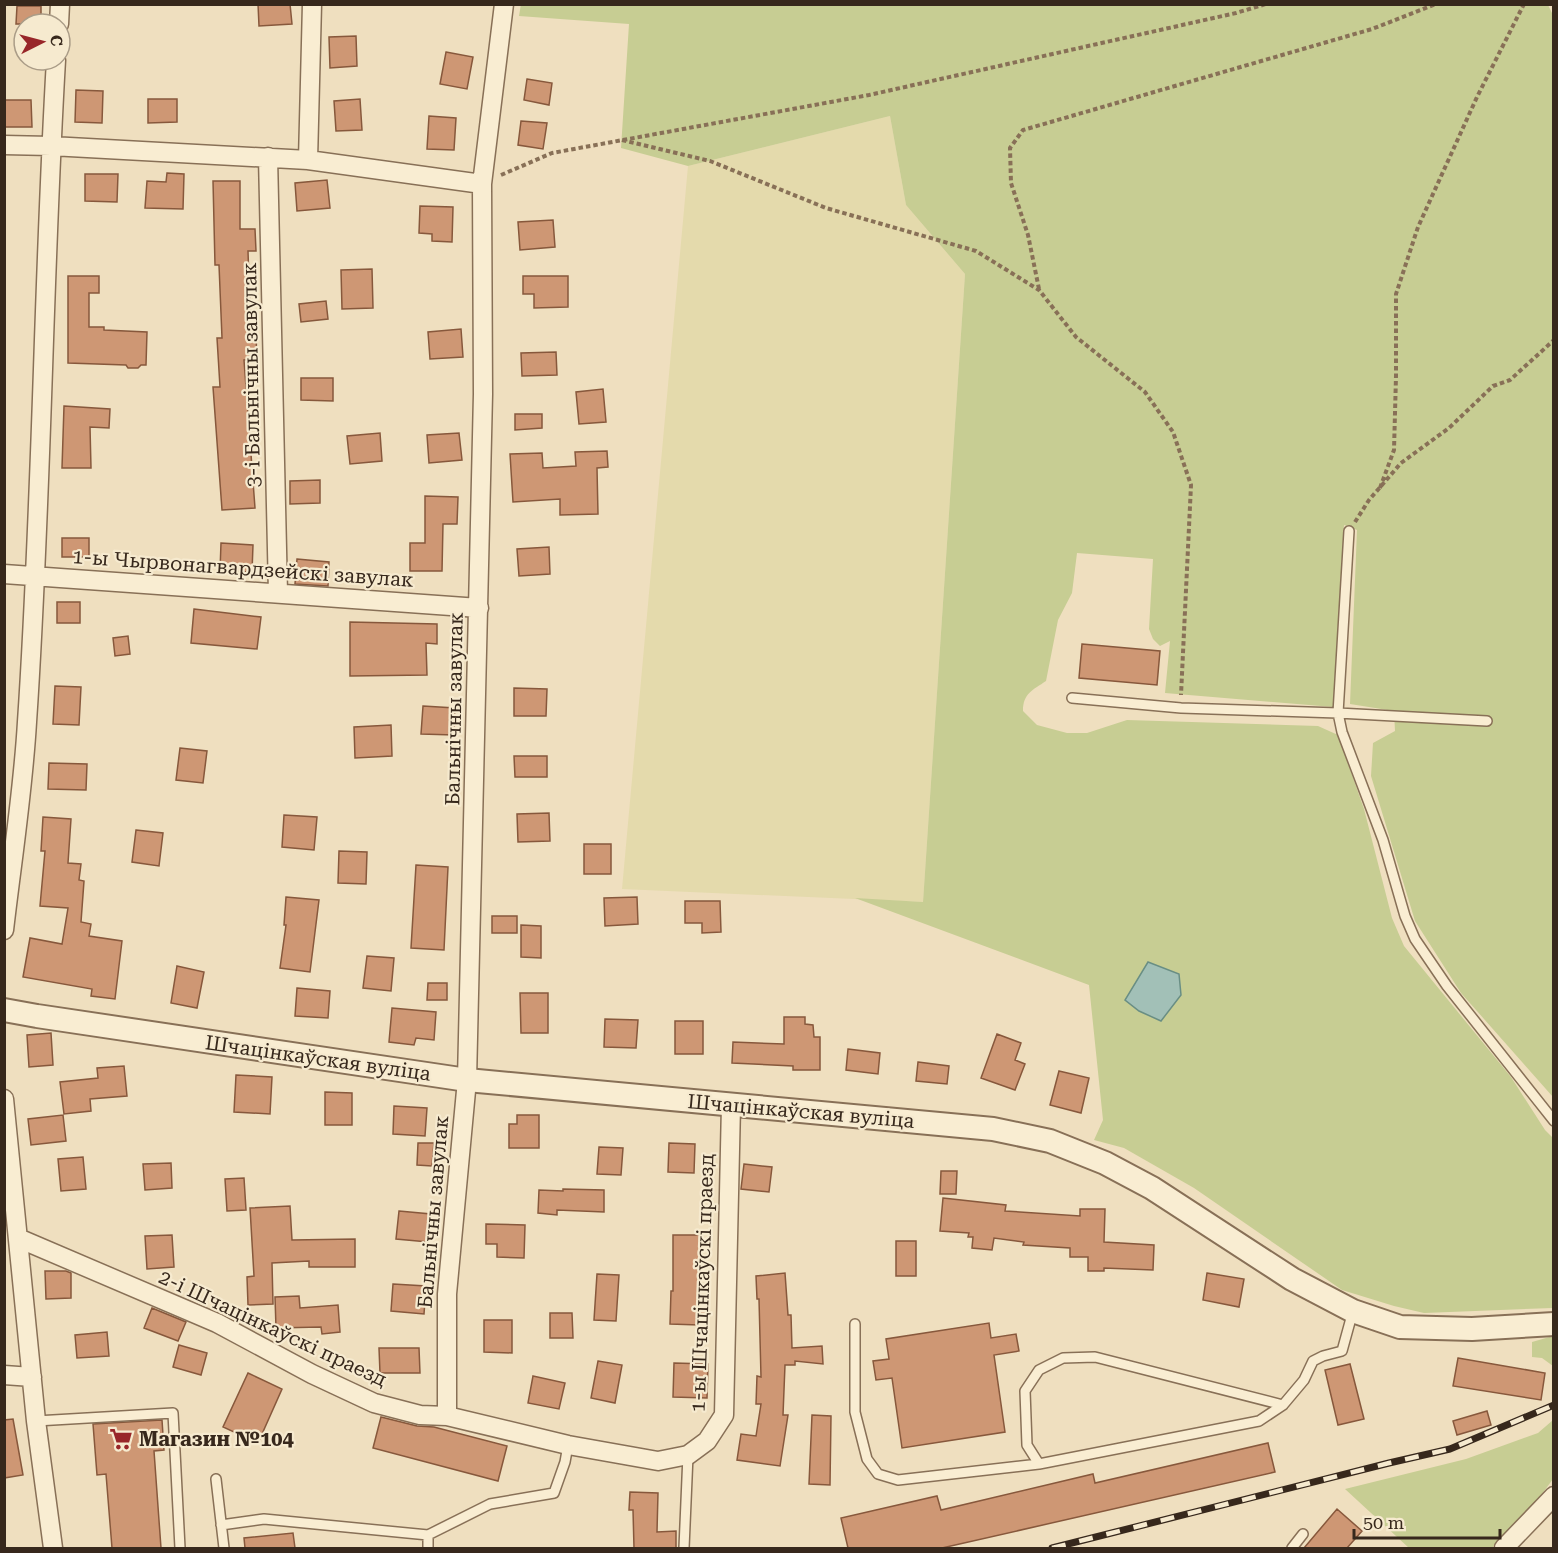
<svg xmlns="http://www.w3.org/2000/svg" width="1558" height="1553" viewBox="0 0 1558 1553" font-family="'Roboto Serif',serif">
	<rect width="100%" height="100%" fill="#efdfbf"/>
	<path fill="#e4daac" d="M890,116L906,205L965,274L923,902L622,889L688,166Z"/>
	<path fill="#c7cd93" d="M521,4L1548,5L1554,17L1553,1097L1461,993L1415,921L1371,776L1373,743L1395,731L1394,711L1350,704L1357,530L1344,525L1333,707L1165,693L1170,641L1160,646L1153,639L1149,629L1153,559L1077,553L1072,593L1058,620L1046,681C1033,690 1023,693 1023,711L1037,725L1067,733H1087L1127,720L1318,726L1338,735L1364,809L1392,918L1404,946L1511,1077L1545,1130L1553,1138V1308L1424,1313L1394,1306L1342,1290L1194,1188L1124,1148L1094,1140L1103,1120L1089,985L855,898L923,902L965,274L906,205L890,116L688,166L621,148L629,24L519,16Z
		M1553,1336V1366L1542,1358L1532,1357V1342Z
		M1553,1420V1479L1536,1502L1492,1548H1409L1345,1489L1466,1459L1538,1433Z"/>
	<path fill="#a2c0b7" stroke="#698e84" stroke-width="1.5" d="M1148,962L1179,974L1181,995L1161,1021L1139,1011L1125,1000Z"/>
	<path fill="#ce9774" stroke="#87583c" stroke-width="1.5" d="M258,4H290L292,24L259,26Z
		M17,6H41V24H16Z
		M356,36L357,66L330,68L329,37Z
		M446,52L473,57L467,89L440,84Z
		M527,79L552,83L549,105L524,100Z
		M76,90L103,91L102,123L75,122Z
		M148,99H177V122L148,123Z
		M360,99L362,130L336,131L334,101Z
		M4,100H31L32,127H4Z
		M429,116L456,118L454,150L427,149Z
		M521,121L547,123L543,149L518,145Z
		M167,173L184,174L183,209L145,208L147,181L166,182Z
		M85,174H118L117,202L85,201Z
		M327,180L330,208L297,211L295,183Z
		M213,181H240V229H255L256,251H248L249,281L252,337L256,336L257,359L244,360L255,508L222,510L213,387H220L217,338H222L219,265H215Z
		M420,206L453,207L452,242L432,241V234L419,233Z
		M553,220L555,247L520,250L518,222Z
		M372,269L373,308L342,309L341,270Z
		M68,276H99V293H89V327H104V330L147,332L146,365H141L138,368H128L126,365L68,363Z
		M523,276H568V307L534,308V294H523Z
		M326,301L328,319L301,322L299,304Z
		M461,329L463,357L430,359L428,332Z
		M556,352L557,375L522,376L521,353Z
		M301,378H333V401L301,400Z
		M603,389L606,422L579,424L576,392Z
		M64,406L110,409L109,428L90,427L91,468H62Z
		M515,414H542V428L515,430Z
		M380,433L382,461L350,464L347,436Z
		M459,433L462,460L429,463L427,435Z
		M607,451L608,467L597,468L598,514L560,515V499L513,502L510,454L542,453L543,468L576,466L575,452Z
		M320,480V503L290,504V481Z
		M425,496L458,497L457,524H443L442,571H410V543H425Z
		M62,538H89V557H62Z
		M221,543L253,545L252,572L220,571Z
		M549,547L550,574L519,576L517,549Z
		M297,559L329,562L328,586L295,584Z
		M57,602H80V623H57Z
		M194,609L261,617L257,649L191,643Z
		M350,622L437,624V644L426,643L427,675L350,676Z
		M128,636L130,654L115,656L113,638Z
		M1082,644L1160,651L1157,685L1079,678Z
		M55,686L81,687L79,725L53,724Z
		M514,688L547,689L546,716H514Z
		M423,706L455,708L454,735L421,734Z
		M391,725L392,756L355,758L354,727Z
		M180,748L207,751L203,783L176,780Z
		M514,756H547V777H515Z
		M49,763L87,764L86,790L48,789Z
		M549,813L550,841L518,842L517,814Z
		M284,815L317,817L314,850L282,847Z
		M43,817L71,819L68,863L81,864L79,880L84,881L81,922L91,924L89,936L122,941L115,999L91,996L92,989L23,977L30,938L62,944L68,908L40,906L45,851H41Z
		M136,830L163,833L159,866L132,862Z
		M584,844H611V874H584Z
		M339,851L367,852L366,884L338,883Z
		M416,865L448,867L444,950L411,948Z
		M286,897L319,900L310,972L280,968L286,925H284Z
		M637,897L638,924L605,926L604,898Z
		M685,901H720L721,932L702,933V923H685Z
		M492,916H517V933H492Z
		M521,925L541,926V958L521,957Z
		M367,956L394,958L391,991L363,988Z
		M177,966L204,972L197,1008L171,1003Z
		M428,983H447V1000H427Z
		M297,988L330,991L328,1018L295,1016Z
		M520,993H548V1033H521Z
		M392,1008L436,1012L434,1040L416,1038L414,1045L389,1042Z
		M784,1017H805V1024L813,1025L814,1037H820V1070H793V1066L732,1063L733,1042L784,1044Z
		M605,1019L638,1020L636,1048L604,1047Z
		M675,1021H703V1054H675Z
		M51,1033L53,1065L29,1067L27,1035Z
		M997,1034L1021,1043L1015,1060L1025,1064L1015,1090L981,1078Z
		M848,1049L880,1053L878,1074L846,1070Z
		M918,1062L949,1066L947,1084L916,1081Z
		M124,1066L127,1096L90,1099L91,1111L64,1114L60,1082L98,1078L97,1068Z
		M1059,1071L1089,1078L1081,1113L1050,1105Z
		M236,1075L272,1077L270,1114L234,1112Z
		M325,1092L352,1093V1125H325Z
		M394,1106L427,1108L425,1136L393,1134Z
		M63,1115L66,1141L31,1145L28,1119Z
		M517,1115H539V1148H509V1124H517Z
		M418,1143H434L432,1166L417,1165Z
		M669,1143L695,1144L694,1173L668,1172Z
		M599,1147L623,1148L621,1175L597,1174Z
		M83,1157L86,1189L61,1191L58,1159Z
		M171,1163L172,1188L145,1190L143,1164Z
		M744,1164L772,1167L769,1192L741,1189Z
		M941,1171H957L956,1194H940Z
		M244,1178L246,1210L227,1211L225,1179Z
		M563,1189L604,1190V1212L557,1210V1215L538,1213L539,1190L563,1191Z
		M943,1198L1006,1205L1005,1211L1080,1216V1209H1105L1104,1242L1154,1245L1153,1270L1104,1268V1271H1088V1257H1070V1248L1023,1245L1024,1242L994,1238L992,1250L972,1248L973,1237H968L969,1233L940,1231Z
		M290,1206L292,1240L355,1239V1267H309V1261L272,1263L273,1304L248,1305L247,1277L254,1276L250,1208Z
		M399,1211L431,1214L428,1242L396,1239Z
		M486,1224L525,1225L524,1258L497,1257V1244H486Z
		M172,1235L174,1267L147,1269L145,1236Z
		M673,1235H701L698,1298H707L706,1318L699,1317V1325L670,1324L671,1291H673Z
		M896,1241H916V1276H896Z
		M45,1271H66L71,1273V1298L46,1299Z
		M785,1273L788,1315H791L792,1348L822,1346L823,1364L795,1361V1365H785L783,1415H788L780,1466L737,1460L741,1434L756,1436L761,1404H756L757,1376L761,1377L759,1299H757L756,1276Z
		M1207,1273L1244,1279L1239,1307L1203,1300Z
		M597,1274L619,1275L616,1321L594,1320Z
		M393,1284L426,1286L424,1314L391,1311Z
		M299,1296L300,1308L338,1305L340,1332L322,1334L321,1327L276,1328L275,1297Z
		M152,1308L186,1322L178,1341L144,1328Z
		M550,1313H572L573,1338H550Z
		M484,1320H512V1353L484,1352Z
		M989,1323L991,1338L1016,1334L1019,1351L994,1355L1005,1432L902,1448L892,1378L876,1380L873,1361L889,1359L886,1339Z
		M107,1332L109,1356L77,1358L75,1335Z
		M179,1345L207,1353L201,1375L173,1367Z
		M379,1348H419L420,1373H380Z
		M1458,1358L1545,1373L1541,1400L1453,1386Z
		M598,1361L622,1365L615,1403L591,1398Z
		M674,1363L708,1364L707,1398L673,1397Z
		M1350,1364L1364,1419L1338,1425L1325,1370Z
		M248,1373L282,1389L258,1443L223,1427Z
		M533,1376L565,1383L559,1409L528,1403Z
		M1487,1411L1491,1425L1457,1435L1453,1421Z
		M812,1415L831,1416L830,1485L809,1484Z
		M381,1417L417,1426L434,1427L507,1446L498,1481L373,1448Z
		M13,1419L23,1475L4,1478V1420Z
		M162,1420L164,1450L154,1451L161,1548H112L106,1474L97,1475L93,1424Z
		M1268,1443L1275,1472L942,1548H848L841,1518L937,1496L941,1510L1093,1474L1095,1483Z
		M630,1492L658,1493L657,1532L676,1531V1548H634L633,1510H629Z
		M1337,1509L1362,1531L1347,1548H1304Z
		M293,1533L295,1548H245L244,1538Z"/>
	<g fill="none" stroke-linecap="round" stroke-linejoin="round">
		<g stroke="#887057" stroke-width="12">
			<path id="service" d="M1349,531L1338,713L1487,721
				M1072,698L1181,708L1338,713L1342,732L1383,840L1405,916L1415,939L1447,986L1554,1121
				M855,1324V1412L867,1459L878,1474L898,1480L1039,1464L1259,1421L1283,1405L1304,1380L1313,1361L1323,1356L1342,1351L1353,1311
				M36,1421L173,1413L180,1548
				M1039,1464L1027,1445L1025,1391L1039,1370L1063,1358L1095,1357L1283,1405
				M216,1479L224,1548
				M221,1525L264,1519L428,1535L490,1504L554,1493L565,1462L568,1445
				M428,1535V1548
				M684,1548L688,1455
				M1292,1548L1303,1534"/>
		</g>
		<g stroke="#887057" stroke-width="21">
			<path id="minor" d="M59,24L60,4
				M4,145L51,146L308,160L482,184
				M268,157L278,593
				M308,160L312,4
				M4,574L479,608
				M4,930C12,861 23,792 27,722C42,502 43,281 56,60
				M4,1099L36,1421L53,1548
				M18,1238L217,1323L312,1374L374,1403L420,1415L447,1416L568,1445L658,1461L688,1455L707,1441L724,1415L731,1105
				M4,1375L32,1377
				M447,1416V1294L467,1080L483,394L482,184L504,4
				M1504,1548L1554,1496"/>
		</g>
		<g stroke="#887057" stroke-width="26">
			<path id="tertiary" d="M4,1010L37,1016L467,1080L993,1129L1050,1141L1105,1163L1152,1188L1292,1279L1353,1311L1400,1327L1472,1329L1554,1324"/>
		</g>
		<path stroke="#887057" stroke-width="4" stroke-dasharray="4.5 3" stroke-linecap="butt" d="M622,140L710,161L826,208L976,251L1039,290L1076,337L1145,392L1173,432L1191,485L1181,695
			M501,175L552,153L869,95L1236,13L1266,4
			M1039,289L1028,235L1011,183L1010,148L1023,130L1372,29L1436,4
			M1380,488L1394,450L1396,376V294L1418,227L1477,97L1524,4
			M1355,522L1369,500L1401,463L1449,428L1493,386L1510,380L1554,340"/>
		<use href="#service" stroke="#f9edd2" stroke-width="9"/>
		<use href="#minor" stroke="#f9edd2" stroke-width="18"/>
		<use href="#tertiary" stroke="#f9edd2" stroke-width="22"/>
		<g stroke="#37281c" stroke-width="7">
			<path id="rail" d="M1052,1548L1389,1463L1450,1449L1554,1405"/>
		</g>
		<use href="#rail" stroke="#f6eacf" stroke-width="4.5" stroke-dasharray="14" stroke-linecap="butt"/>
	</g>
	<defs>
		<g id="supermarket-bare" transform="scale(1.8)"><path d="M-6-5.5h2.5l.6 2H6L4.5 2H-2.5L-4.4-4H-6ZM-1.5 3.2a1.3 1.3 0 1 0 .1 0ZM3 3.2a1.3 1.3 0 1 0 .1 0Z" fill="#982629" stroke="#f6eacf" stroke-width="2.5" paint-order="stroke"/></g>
	</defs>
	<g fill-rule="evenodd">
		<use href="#supermarket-bare" x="121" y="1439"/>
	</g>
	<g text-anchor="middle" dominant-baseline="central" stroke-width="4.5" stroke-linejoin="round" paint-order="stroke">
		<g font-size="20" fill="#37281c" stroke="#f6eacf">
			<text transform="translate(251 375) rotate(-91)">3-і Бальнічны завулак</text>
			<text transform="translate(243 568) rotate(4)">1-ы Чырвонагвардзейскі завулак</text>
			<text transform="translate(454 709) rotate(-89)">Бальнічны завулак</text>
			<text transform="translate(318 1058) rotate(8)">Шчацінкаўская вуліца</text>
			<text transform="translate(801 1111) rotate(5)">Шчацінкаўская вуліца</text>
			<text transform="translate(433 1212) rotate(-85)">Бальнічны завулак</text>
			<text transform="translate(702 1283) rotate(-88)">1-ы Шчацінкаўскі праезд</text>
			<text transform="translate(273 1328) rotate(25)">2-і Шчацінкаўскі праезд</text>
		</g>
		<g font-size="20" font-weight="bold" fill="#37281c" stroke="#f6eacf" text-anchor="start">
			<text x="139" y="1439">Магазин №104</text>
		</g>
	</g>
	<rect width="1558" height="1553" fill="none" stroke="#37281c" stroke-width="12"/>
	<g transform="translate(42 42) rotate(84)"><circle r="28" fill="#f6eacf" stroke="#aa9c87" stroke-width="1.5"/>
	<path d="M0-4.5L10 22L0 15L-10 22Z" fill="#982629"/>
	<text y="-9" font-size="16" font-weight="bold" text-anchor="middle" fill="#37281c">С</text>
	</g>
	<path d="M1354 1529v9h146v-9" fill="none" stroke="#37281c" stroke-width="3"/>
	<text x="1363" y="1529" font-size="18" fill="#37281c" stroke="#f6eacf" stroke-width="4.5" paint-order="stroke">50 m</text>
</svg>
